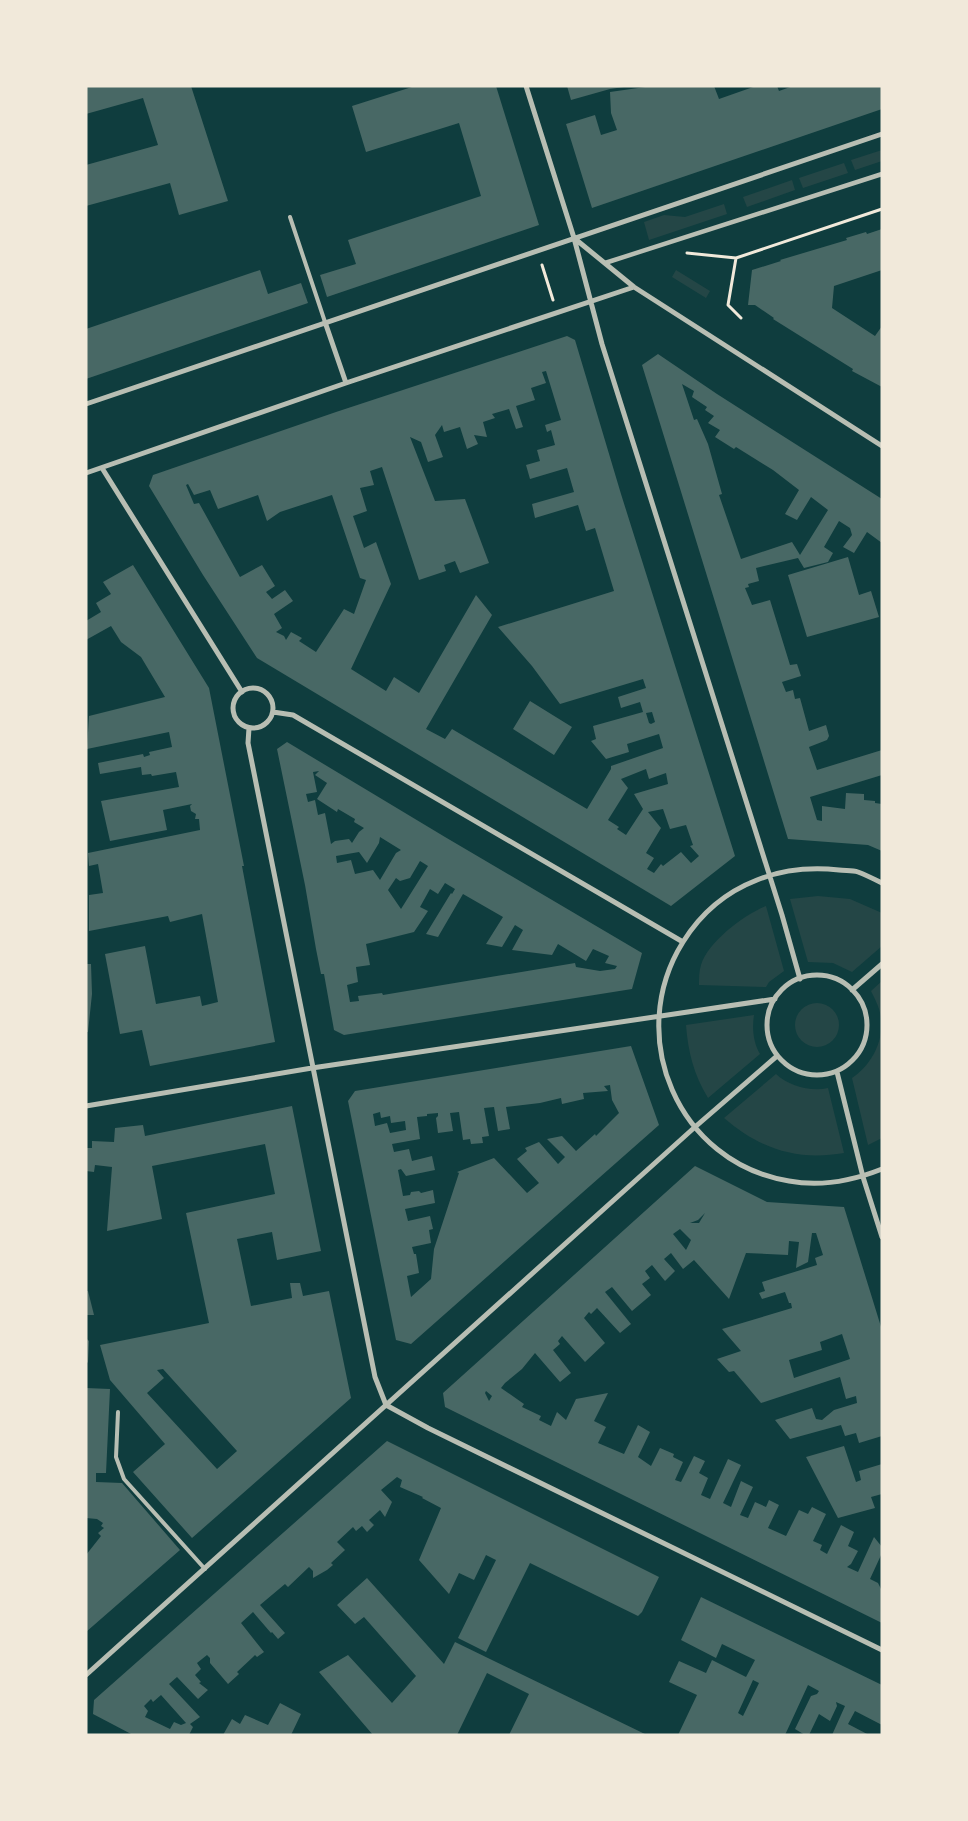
<svg xmlns="http://www.w3.org/2000/svg" width="968" height="1821" viewBox="0 0 968 1821" font-family="'DM Sans',sans-serif">
	<rect width="100%" height="100%" fill="#0f3d3e"/>
	<path fill="#244646" d="M882,150V161L855,170L851,160Z
		M844,163L848,173L803,188L799,178Z
		M792,180L795,190L747,207L743,197Z
		M724,204L727,214L649,240L644,222L664,215L685,217Z
		M676,270L710,291L706,298L672,277Z
		M818,896L850,899L882,913V946L852,972L833,963L808,962L790,899Z
		M766,906L784,971L769,982L766,987L699,985C699,979 699,971 701,965C708,942 744,915 766,906Z
		M882,981V1138L868,1145L852,1078C874,1063 887,1035 879,1009C877,1003 874,997 871,991Z
		M795 1025a22 22 0 1 1 44 0a22 22 0 1 1-44 0Z
		M754,1015C752,1028 753,1042 760,1054L708,1098C694,1075 688,1052 686,1025Z
		M776,1074C789,1086 811,1092 828,1088L844,1153C797,1161 760,1149 724,1118Z"/>
	<path fill="#486865" fill-rule="evenodd" d="M86,86H191L228,201L179,215L170,183L86,206V165L158,145L143,98L86,114Z
		M415,86H496L539,225L327,297L320,275L356,264L348,240L481,196L459,123L366,152L352,106Z
		M567,86H624V87L610,89L571,100Z
		M652,86H714L719,99L756,86H777L779,91L793,86H882V109L592,208L566,124L595,115L601,135L617,130L611,113L610,92Z
		M882,229V270L834,286L832,308L875,336L882,326V387L852,371L853,369L773,319L774,318L755,305H748L752,270L781,261L780,260L847,240L846,238L866,232L867,234Z
		M260,270L268,294L301,283L308,303L86,379V329Z
		M567,336L575,340L621,494L735,856L671,906L257,658L203,575L149,486L153,475L336,412ZM546,371L561,420L545,425L547,432L551,430L555,445L537,450L540,461L526,465L530,479L567,468L574,492L532,504L535,518L578,505L586,531L595,528L614,591L498,627L532,666L560,704L643,679L646,688L618,697L621,708L640,702L643,712L593,726L596,739L591,741L606,759L629,752L627,744L659,734L663,748L611,766V769L587,809L452,729L445,739L426,729L492,615L476,595L419,693L394,677L386,691L351,669L391,584L376,542L364,548L353,516L367,511L360,488L374,485L370,471L382,467L419,580L446,571L444,565L455,561L460,573L489,563L465,499L435,501L410,437L421,442L428,462L443,457L435,435L442,425L444,432L460,427L467,449L478,444L474,435L487,437L483,422L495,418L492,414L509,409L516,429L523,427L516,406L535,400L531,388L546,383L542,372ZM188,484L194,495L210,490L218,509L258,495L267,521L280,512L332,495L360,578L366,580L354,614L344,609L316,652L299,641L302,638L291,632L286,640L284,636L276,632L282,628L274,614L293,601L285,590L272,599L266,592L275,586L262,565L240,577L199,503L194,504L186,485ZM652,712L655,722L651,724L649,723L646,713ZM646,769L649,779L666,773L668,784L634,794L643,809L626,835L617,829L619,827L608,820L628,788L621,779ZM663,809L670,829L686,825L693,845L690,846L699,856L691,863L681,852L663,866L661,864L654,873L647,869L654,858L646,853L661,828L648,812Z
		M658,354L717,394L882,499V543L867,532L854,553L843,547L852,535L850,528L839,521L824,547L833,553L828,562L804,568L798,558L756,568L759,581L748,584L749,587L745,588L752,605L770,600L790,665L797,664L801,676L782,682L786,692L793,690L795,699L800,698L809,731L826,725L829,736L827,740L809,747L817,770L882,750V775L810,797L817,820L822,821V806L845,809L846,793L864,794V800L875,801V803L882,804V851L868,845L788,839L642,365ZM682,384L694,391L692,397L707,407L705,410L714,416L708,423L720,430L715,437L734,449L736,447L773,470L799,490L785,514L797,520L811,497L828,510L800,555L792,542L741,559L719,495L722,494L708,444L697,419L694,420Z
		M848,557L859,595L871,591L879,617L807,637L788,575Z
		M133,565L209,688L244,866H242L275,1042L150,1066L142,1030L120,1034L105,954L145,946L156,1004L200,996L202,1006L218,1002L202,914L170,922L168,916L89,931V895L103,893L98,864L89,866L88,853L200,830L199,819H195L196,814L191,811L190,806L192,804L163,810L167,830L110,841L101,801L179,787L176,772L152,776L151,774L142,775L141,767L100,774L98,763L143,754L144,757L150,755L149,752L172,747L169,732L87,749L89,716L165,697L141,657L121,642L111,626L86,640V621L101,612L96,603L111,594L103,582Z
		M530,701L572,727L554,755L513,729Z
		M287,742L445,837L642,953L632,989L344,1035L334,1030L324,974H321L316,949L305,885L277,749ZM319,771L315,775L327,783L317,799L337,812L338,809L355,819L354,822L364,828L359,832L352,843L349,839L335,841L331,844L325,813L318,815L315,800L308,802L306,794L317,792L313,772ZM380,837L401,850L396,853L380,880L373,870L355,874L351,860L337,863L336,856L359,852L367,863L379,843ZM420,861L428,866L401,909L388,890L396,878L400,881L410,878ZM445,883L455,889L452,894L451,893L426,934L438,937L463,894L503,917L486,944L502,947L515,925L523,930L512,950L552,955L558,944L586,961L593,949L609,956L605,963L617,966L615,969L600,971L576,967L575,963L383,995L382,993L358,996L359,1001L350,1002L347,985L358,982L356,967L370,965L366,944L414,932L428,911L420,907L430,889L438,894Z
		M86,964H91L92,994L88,1032H86Z
		M631,1046L659,1125L411,1344L396,1340L348,1101L355,1091ZM610,1085L612,1100L619,1113L596,1136L595,1134L576,1151L562,1136L547,1139L565,1157L558,1164L539,1142L525,1148L527,1151L517,1159L539,1183L527,1193L494,1158L457,1172L459,1173L434,1249L431,1279L411,1297L407,1276L419,1273L416,1254H414L412,1247L431,1243L429,1230L433,1229L430,1216L408,1221L405,1209L435,1203L433,1190L421,1193L419,1191L411,1192L410,1195L403,1196L398,1170L401,1169L406,1176L435,1170L432,1156L412,1161L409,1149L394,1152L392,1144L420,1139L417,1117L427,1116V1114L438,1113V1116L436,1118L438,1133L453,1131L450,1113L459,1112L463,1140L470,1139L471,1144L483,1143L482,1137L489,1136L484,1108L494,1107L498,1131L510,1129L506,1107L540,1103L561,1098L562,1104L584,1099L583,1093L608,1091L604,1086ZM380,1112L381,1118L390,1116L391,1123L405,1121L406,1130L390,1133L387,1123L375,1126L373,1114Z
		M292,1106L321,1251L277,1260L272,1232L237,1239L251,1306L292,1298L290,1283H300L303,1296L329,1291L351,1398L192,1538L133,1472L165,1444L110,1380L100,1345L209,1323L186,1213L275,1194L265,1144L152,1166L162,1219L107,1231L112,1167L95,1165L94,1172L86,1171V1148H92V1141L114,1142L115,1128L143,1125L145,1136ZM163,1369L237,1451L217,1469L147,1393L164,1378L157,1370Z
		M695,1166L767,1202L844,1207L882,1330V1436L859,1443L856,1433L845,1436L841,1425L790,1439L775,1420L812,1408L816,1419L822,1420L834,1410L857,1403L856,1396L846,1399L840,1377L761,1403L734,1371L729,1372L717,1359L741,1351L722,1329L792,1308L791,1303H789L785,1292L762,1299L759,1293L765,1291L762,1282L817,1265L815,1258L823,1255L816,1233H812L808,1262L796,1268L799,1242L789,1241L788,1255L746,1253L729,1299L694,1260L683,1269L671,1253L664,1259L675,1271L665,1281L652,1265L645,1271L650,1278L642,1284L651,1295L632,1311L612,1287L605,1292L631,1324L620,1333L597,1308L591,1314L589,1312L584,1318L605,1343L585,1362L562,1336L558,1341L560,1344L553,1350L571,1373L560,1382L535,1353L522,1369L505,1383L501,1388L524,1404L522,1407L541,1416L539,1420L551,1426L557,1412L566,1420L576,1399L608,1393L594,1421L606,1427L598,1443L624,1454L638,1425L650,1432L638,1457L651,1466L660,1448L674,1454L673,1457L683,1462L675,1480L681,1482L694,1456L705,1461L699,1473L708,1478L701,1495L710,1499L728,1459L741,1465L723,1503L731,1507L741,1481L753,1487L740,1515L748,1518L755,1502L766,1507L769,1500L779,1505L768,1528L786,1536L799,1510L808,1514L812,1507L826,1514L813,1541L822,1545L820,1550L827,1554L841,1525L854,1532L848,1546L858,1551L851,1564L847,1567L858,1572L874,1537L882,1547V1553L870,1579L878,1583L882,1591V1623L445,1407L443,1393ZM705,1213L699,1223H690L698,1220ZM680,1229L691,1240L686,1250L673,1234ZM842,1334L850,1359L794,1378L789,1360L822,1350L820,1342ZM486,1391L492,1396L489,1401L485,1393Z
		M86,1291H88L94,1315H86Z
		M86,1338L89,1341L88,1362L86,1364Z
		M86,1388L110,1389L106,1473H96V1482L122,1483L180,1550L86,1632V1555L101,1536L98,1533L104,1528L101,1526L103,1523L97,1519L86,1518Z
		M387,1441L659,1577L642,1612L638,1616L530,1563L486,1652L458,1638L496,1560L486,1555L474,1580L459,1573L449,1594L419,1560L441,1508L422,1498L423,1497L400,1487L402,1480L397,1477L381,1490L392,1502L385,1517L380,1510L369,1520L374,1525L367,1532L362,1526L356,1531L353,1527L337,1542L345,1550L331,1563L333,1565L327,1570L313,1578V1571L309,1567L288,1587L285,1584L260,1605L285,1633L278,1639L272,1632L271,1633L253,1612L241,1623L264,1652L257,1657L255,1655L253,1657L237,1672L239,1674L228,1684L210,1663V1658L207,1655L197,1663L201,1669L195,1675L201,1682L199,1683L208,1690L198,1699L177,1677L169,1684L200,1717L190,1724L193,1727L189,1735H133L93,1714L94,1700ZM161,1695L186,1723L181,1725L174,1722L170,1729L145,1717L148,1711L144,1706L151,1699L153,1702Z
		M844,1446L856,1482L861,1480L859,1471L882,1464V1494L871,1497L875,1508L838,1518L806,1457Z
		M367,1578L444,1664L455,1642L647,1735H509L529,1694L487,1673L457,1735H373L319,1672L348,1655L392,1703L416,1676L364,1617L355,1624L337,1605Z
		M701,1597L882,1685V1725L855,1711L848,1724L869,1735H832L845,1706L836,1702L837,1706L830,1721L819,1714L809,1735H805L795,1729L811,1696L817,1694L819,1691L808,1685L785,1735H678L697,1695L669,1682L679,1661L706,1673L712,1660L746,1677L755,1660L722,1644L716,1658L681,1640ZM753,1680L759,1683L743,1716L738,1713Z
		M280,1703L301,1714L291,1735H223L232,1719L240,1724L245,1715L268,1725Z"/>
	<g fill="none" stroke-linecap="round" stroke-linejoin="round">
		<path stroke="#f1e9da" stroke-width="3" d="M687,253L736,258
			M542,265L553,300
			M741,318L728,305L736,258L882,209"/>
		<path stroke="#b8beb3" stroke-width="4" d="M290,217L325,322
			M118,1412L116,1457L124,1479L205,1569"/>
		<path stroke="#b8beb3" stroke-width="4.5" d="M605,263L882,174"/>
		<path stroke="#b8beb3" stroke-width="5" d="M526,86L574,238L602,344L782,915L800,979
			M574,238L634,287L882,446
			M325,322L346,383
			M86,404L882,134
			M102,468L242,692
			M86,473L346,383L634,287
			M233 708a20 20 0 1 1 40 0a20 20 0 1 1-40 0Z
			M273,712L293,715L683,942
			M249,728L248,743L375,1377L386,1405L428,1428L882,1650
			M882,883C874,879 866,875 858,872C852,870 845,871 839,870C810,867 784,869 757,880C726,892 701,913 683,942C624,1036 678,1163 789,1181C821,1187 852,1181 882,1169
			M767 1025a50 50 0 1 1 100 0a50 50 0 1 1-100 0Z
			M852,990L882,964
			M837,1072L863,1177L882,1237
			M86,1106L312,1068L775,999
			M86,1675L695,1127L777,1056"/>
	</g>
	<rect width="968" height="1821" fill="none" stroke="#f1e9da" stroke-width="175"/>
</svg>
